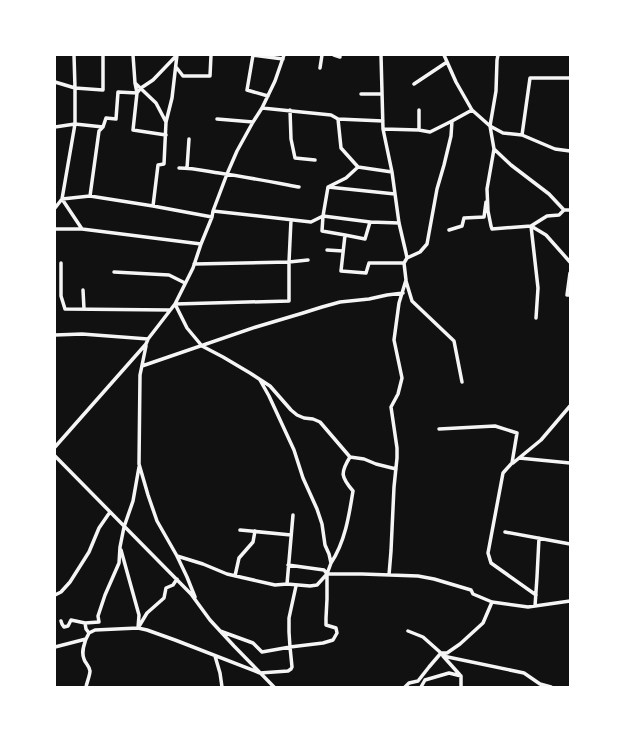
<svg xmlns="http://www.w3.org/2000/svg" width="625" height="742" viewBox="0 0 625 742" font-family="'DejaVu Sans',sans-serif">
	<rect width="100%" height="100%" fill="#111"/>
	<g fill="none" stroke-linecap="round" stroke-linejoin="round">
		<path stroke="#f5f5f5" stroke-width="3.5" d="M74,55L75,88V124L62,199L82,229
			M133,55L135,83L137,93L133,130L166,135
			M334,55L340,57
			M381,55L383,129L392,172L399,223L406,253L407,258L404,263L406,280L399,303L394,340L402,378L398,394L391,407L397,448V458L394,487L391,551L389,575
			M444,55L456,82L472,110L490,126L503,133L522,135L555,149L570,151
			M498,55L497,60L496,91L490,126L494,149L487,189L488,211L491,226L492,229L531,226L547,216L559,215L564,210H570
			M176,67L183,76H210L211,55
			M320,68L322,55
			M55,82L75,88L103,90V55
			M135,83L156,103L166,122
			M414,84L447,62
			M137,93L141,88L153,80L177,55
			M361,94H382
			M268,96L247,90L253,55L283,59
			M262,108L331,115L338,119L383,121
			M290,110L291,139L295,158L315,160
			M419,110V130
			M217,119L253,122
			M338,119L341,148L358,167L346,178L328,187L323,216L322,231L345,235L341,271L366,273L369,263H404
			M55,127L75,124L103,127L106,118L116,119L118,92L137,93
			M383,129L419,130L430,132L452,121
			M522,135L530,78H570
			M494,149L511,165L549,194L564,210
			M358,167L392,172
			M179,168C193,168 206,171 219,173C246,177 272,182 299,187
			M187,168L189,139
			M328,187L395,194
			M90,196L99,131L103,127
			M153,206L212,217
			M55,208L62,199L90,196L153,206L158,165L164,164L166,122L172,98L177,55
			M213,211L311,222L323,216L370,222L399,223
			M531,226L538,288L536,318
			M531,226L546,235L570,262
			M55,229H82L201,244
			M449,230L462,226L464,218L484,217L486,202
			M345,235L365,239L370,222
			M327,250L343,251
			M407,258L420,252L427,244L437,189L444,165L451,136L452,121L472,110
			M308,260L289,262V301L175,304L187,328L202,346L223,357L250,373L270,386L291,410L297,415L304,418L313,419L320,422L350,457L364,459L376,464L396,469
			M61,263V296L65,309L170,310
			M194,264L289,262L291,220
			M114,272L169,275L185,283
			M570,273L567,295H570
			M406,281L412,301L454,341L462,382
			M83,290L84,309
			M55,335L82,334L148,339
			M146,346L140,375L139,464L148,495L157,521L177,556L187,577L195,597
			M142,366L256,327L303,313L322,307L340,302L369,299L387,295L403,293
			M439,429L495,426L517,433L512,463L503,473L488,553L491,563L536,595
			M55,447L146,344L148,339L175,304L193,268L201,244L212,217L213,211L227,174L237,151L253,122L262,108L275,81L284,55
			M55,456L191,594L210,620L234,646L274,687
			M519,458L570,463
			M513,463L541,440L570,406
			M240,530L291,535
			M505,532L570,544
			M121,550L139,615L138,628L147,613L164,598L166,588L173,585L177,579
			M177,556L203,564L227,574L275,585L287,584L310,586L317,585L327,574L331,563L329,554L325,545L322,524L317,509L303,478L294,450L269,396L260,380
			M331,563C345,542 349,516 353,491C341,477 340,473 350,457
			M288,565L324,570L327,574
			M235,576L239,558L253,542L255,531
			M287,584L293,515
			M55,595L61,592L70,582L89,552L99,528L110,512
			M535,606L537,577L539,538
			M61,621L62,624L64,627L68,626L71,620L85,623L99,622L98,616L105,595L119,563L120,547L124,527L133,501L139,467
			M85,623L86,629L89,633
			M220,631L253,643L262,652L290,647L289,632V618L296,586
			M86,639C84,645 81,652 84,659C85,663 89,665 90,671C90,675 87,682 86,687
			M55,647L86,639L89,633L95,630L138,628L147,630L175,640L260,673L288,671L291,669L292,667L290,647L323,643L333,640L337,633L336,628L326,625V618L327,599V574H362L418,576L434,579L471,590L473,594L492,602L528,607L570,601
			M441,653H447L460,644L483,623L492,602
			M215,656L220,673L222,687
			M443,656L524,673L540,684L551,687
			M443,656L460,675
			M405,687L409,683L418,681L429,667L441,653L423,637L408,631
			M421,687L425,680L449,673L461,676V687"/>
	</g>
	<rect width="625" height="742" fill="none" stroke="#ffffff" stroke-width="112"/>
</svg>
